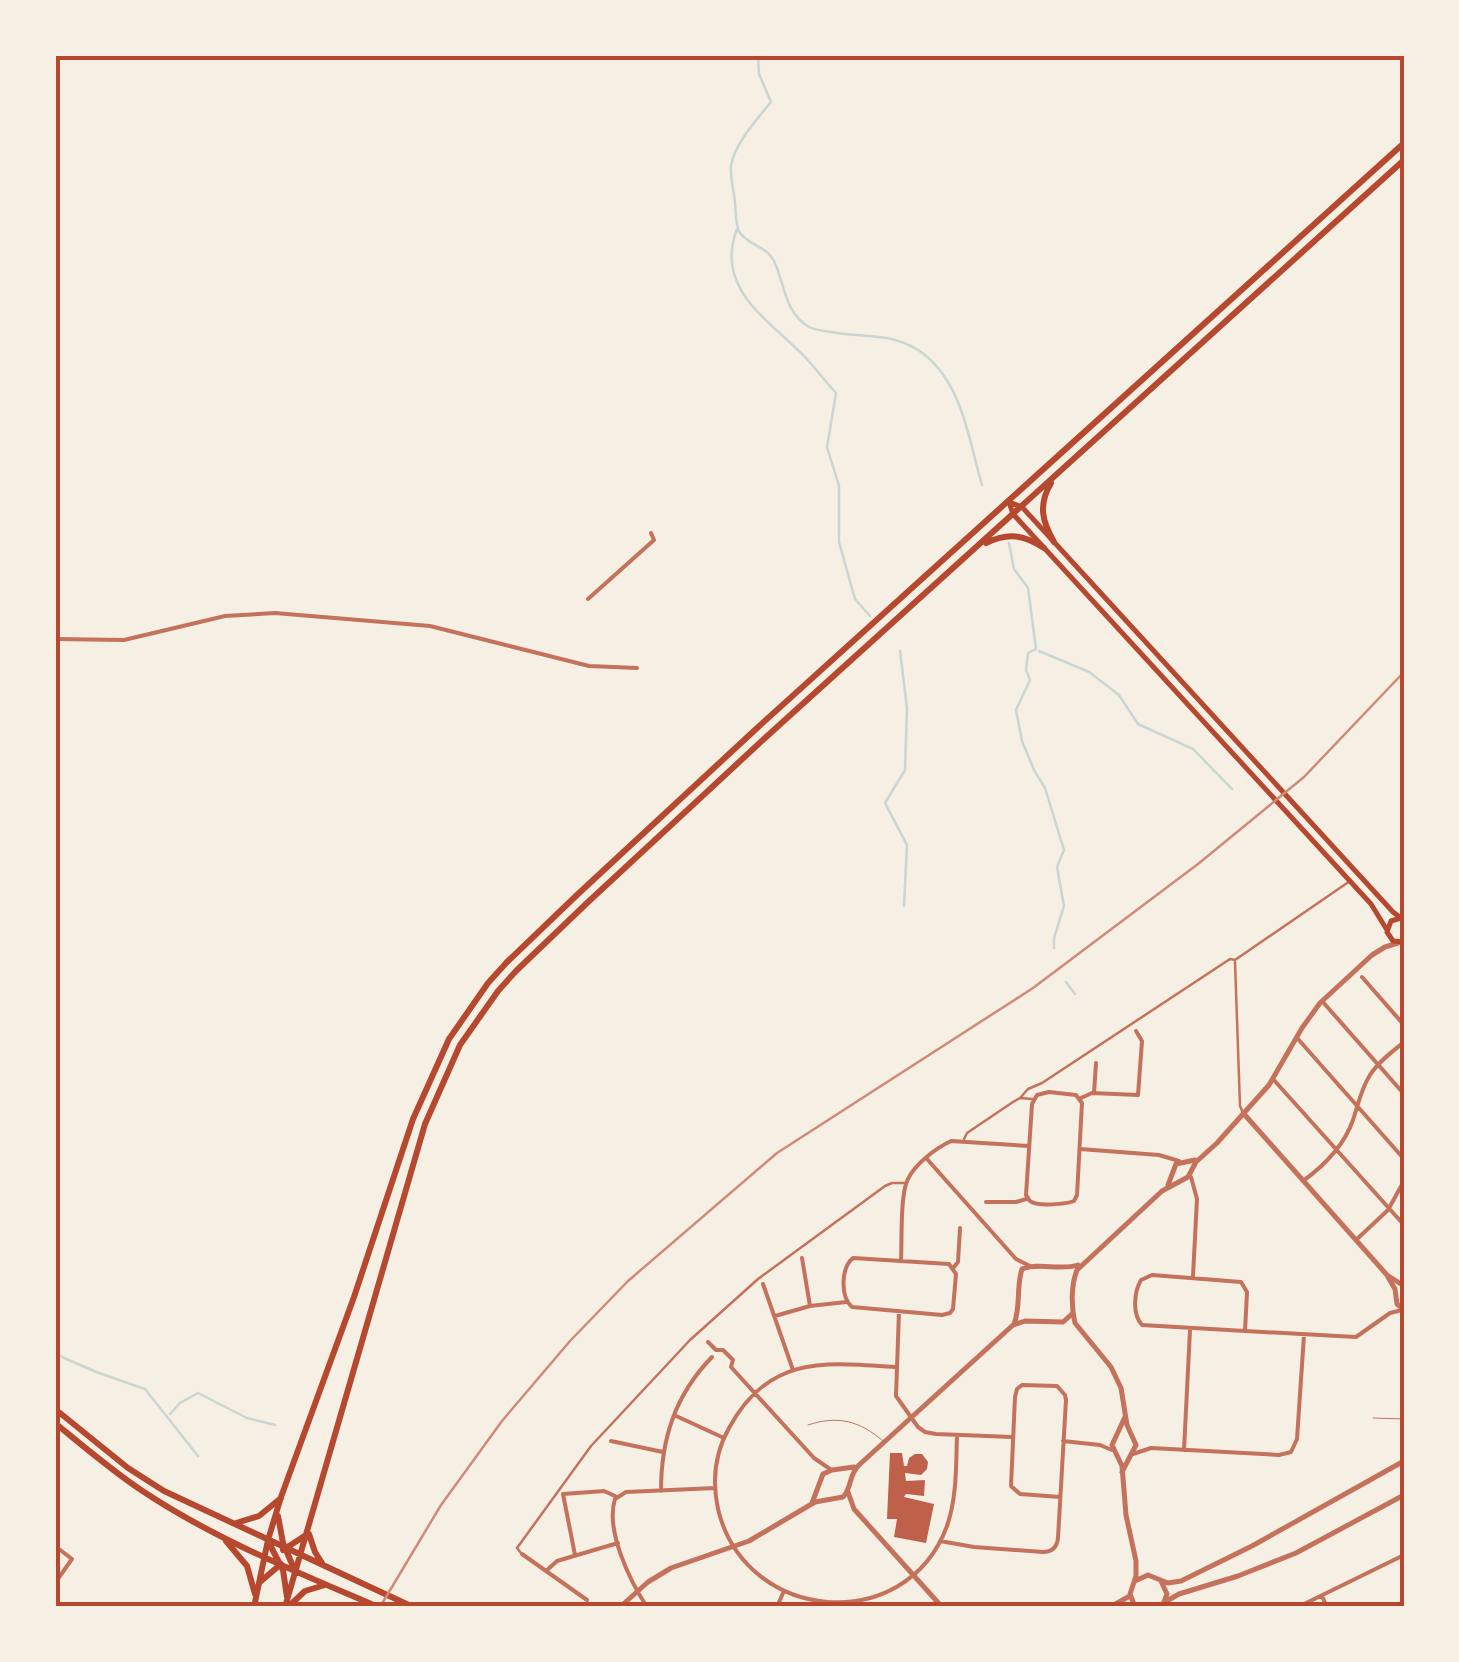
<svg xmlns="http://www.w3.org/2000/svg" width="1459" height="1662" viewBox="0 0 1459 1662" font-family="'PT Sans Narrow',sans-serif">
	<rect width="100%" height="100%" fill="#f6efe4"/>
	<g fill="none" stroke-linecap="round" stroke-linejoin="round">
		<path stroke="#c9d6d2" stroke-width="2.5" d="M758,55L759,74L771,102C758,118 734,144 731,166C730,177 734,192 735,203C736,213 735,225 740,233C750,246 766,246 774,261C785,284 784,312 809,327C815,330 824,331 831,332C866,339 895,331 925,355C963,386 969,441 982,485
			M737,229C714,289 769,320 805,357C816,369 825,381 836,393L827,447L839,486V542L855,599L870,616
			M1009,543L1014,569L1028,588L1036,649L1028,653L1026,670L1030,680L1016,710L1022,741L1034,770L1045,788L1064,850L1057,867L1064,906L1054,938V948
			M900,651L907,708L905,770L885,803L907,845L904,906
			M1039,651L1089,672L1119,695L1138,724L1193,749L1232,789
			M1066,982L1075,994
			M55,1352L64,1358L99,1373L145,1389L198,1456
			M170,1414L180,1403L198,1393L247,1418L275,1425"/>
	</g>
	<path fill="#bf614a" d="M890,1453H902L904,1466H907L909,1458L915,1454H922L928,1462L927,1469L921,1475L905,1473L906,1481L925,1480L924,1496L906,1494L904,1497L934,1504L926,1543L894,1537L897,1519H887Z"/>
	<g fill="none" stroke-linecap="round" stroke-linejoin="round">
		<path stroke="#c5725c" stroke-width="1" d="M1373,1418L1404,1419
			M808,1425C838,1415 860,1421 883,1441"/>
		<path stroke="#c5725c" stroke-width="2.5" d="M1235,962L1240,1106L1243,1113
			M1020,1098L1028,1089L1042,1083L1230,959L1235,960L1350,881
			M964,1139L967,1133L1013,1102L1020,1098L1032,1099
			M521,1553L517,1548L591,1446L690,1340L758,1279L885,1186L892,1183H904"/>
		<path stroke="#c5725c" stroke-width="4" d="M588,599L654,540L651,533
			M55,639L124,640L225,616L275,613L430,626L589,666L637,668
			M1362,977L1404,1025
			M1322,1001L1404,1094
			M1298,1039L1404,1159
			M1273,1079L1404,1225
			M1049,1092L1076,1095L1082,1103L1077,1195L1074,1201C1067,1204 1037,1207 1030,1201C1028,1199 1028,1197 1026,1195L1032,1104L1037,1095Z
			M1094,1093L1096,1063
			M1081,1098L1092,1093L1138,1095L1142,1041L1136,1031
			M1080,1149L1159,1155L1179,1161
			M927,1159L1016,1259L1030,1266
			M1191,1177L1197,1199L1193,1276
			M1303,1181C1325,1165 1344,1146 1353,1120C1358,1105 1361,1089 1370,1075C1378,1062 1392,1052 1404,1042
			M986,1202H1016L1026,1199
			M1356,1240L1388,1210L1404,1181
			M802,1258L810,1306
			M853,1258L949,1264L956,1274L953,1309L950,1313L942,1315L852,1307C840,1296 841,1268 853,1258Z
			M901,1261C902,1242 900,1193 908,1179C915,1164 936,1148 951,1141L1029,1146
			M954,1267L958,1262L960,1228
			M1152,1275L1241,1282L1247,1292L1245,1331L1142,1325C1132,1314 1134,1292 1141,1280Z
			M763,1284L793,1370
			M899,1311L896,1396L918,1427L925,1432L936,1434L1012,1437
			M775,1316L810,1306L846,1302
			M1245,1331L1356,1337L1390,1313L1402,1310
			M708,1342L716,1350H723L733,1360L731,1367L814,1458L830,1469
			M895,1367C824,1362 769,1355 729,1428C715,1453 712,1481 718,1509C745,1623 906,1637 947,1526C957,1497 956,1465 957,1435
			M674,1415L724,1438
			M611,1441L663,1452
			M1063,1441L1100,1445L1112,1450
			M1184,1450L1190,1330
			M1133,1454L1151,1448L1279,1455L1291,1452L1297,1439L1304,1335
			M661,1491C661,1439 675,1395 712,1357
			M940,1541L974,1547L1043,1552C1052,1552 1057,1547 1058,1538L1066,1400L1065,1395L1057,1386L1022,1385L1017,1389L1015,1397L1011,1486L1020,1494L1060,1497
			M55,1546L72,1559L55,1583
			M522,1554L587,1600
			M575,1555L563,1494L604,1491L615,1496
			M546,1571L557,1561L618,1543
			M1322,1596L1327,1607
			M55,1602L62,1607
			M647,1607C630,1581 605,1530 615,1499L626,1492L715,1488
			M777,1607L783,1593
			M1298,1607L1404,1555"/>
		<path stroke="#c5725c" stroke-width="5" d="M1244,1114L1387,1275L1404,1286
			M1168,1185L1176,1164L1195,1160
			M1388,1277L1395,1289L1397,1304L1404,1310
			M1014,1324C1021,1307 1016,1287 1022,1269C1039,1262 1060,1271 1078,1265
			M1125,1417L1112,1445L1122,1466L1126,1515L1136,1561V1576L1130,1594L1135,1607
			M1122,1472L1136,1445L1127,1425L1121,1388L1111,1367L1075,1323C1071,1307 1071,1285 1077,1270L1162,1191L1188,1177L1196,1162L1217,1143L1269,1085L1302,1028L1320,1003L1372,955L1385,947L1398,943
			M848,1492L854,1509L942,1607
			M812,1503L823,1474L832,1470L854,1467
			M1135,1581L1148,1575L1168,1583L1181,1581L1252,1546L1404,1461
			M1161,1581L1167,1594L1162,1607
			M1165,1602L1179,1594L1238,1576L1296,1553L1404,1495
			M620,1607L648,1582L671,1568L749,1541L815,1502L843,1497C852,1488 848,1476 859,1465L1013,1325L1025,1321L1063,1322L1072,1314
			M1110,1607L1128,1597"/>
		<path stroke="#b5482f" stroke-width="5" d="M1009,502L1013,514L1371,904L1387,930
			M1009,502L1022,507L1393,912L1401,918
			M1401,918L1391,921L1387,932L1393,941L1404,942"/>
		<path stroke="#b5482f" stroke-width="6" d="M1051,483C1038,505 1042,521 1054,542
			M986,543C1009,532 1024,535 1044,548
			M55,1409L128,1468L164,1491L413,1607
			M55,1423C83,1446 111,1470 141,1490C214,1539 297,1572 378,1607
			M278,1516L283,1543L295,1571
			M236,1523L259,1516L281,1498
			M309,1534L315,1552L322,1563
			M226,1541L247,1566L255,1594
			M269,1543L283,1570L287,1597
			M283,1550L306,1535
			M260,1582L281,1564
			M254,1607L268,1540L281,1497L354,1297L413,1119L449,1039L488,983L507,962L578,894L756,729L1404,143
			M285,1607L425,1124L460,1045L498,991L516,971L587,903L765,738L1404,160
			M288,1607L305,1591L325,1585"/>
		<path stroke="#cf8b77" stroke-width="2.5" d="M380,1607L441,1505L502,1421L570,1341L628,1281L777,1153L1033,988L1198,864L1304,777L1404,672"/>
	</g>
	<rect width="1459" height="1662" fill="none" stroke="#f6efe4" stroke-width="115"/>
	<rect x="58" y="58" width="1344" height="1546" fill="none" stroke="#b5482f" stroke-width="4"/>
</svg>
